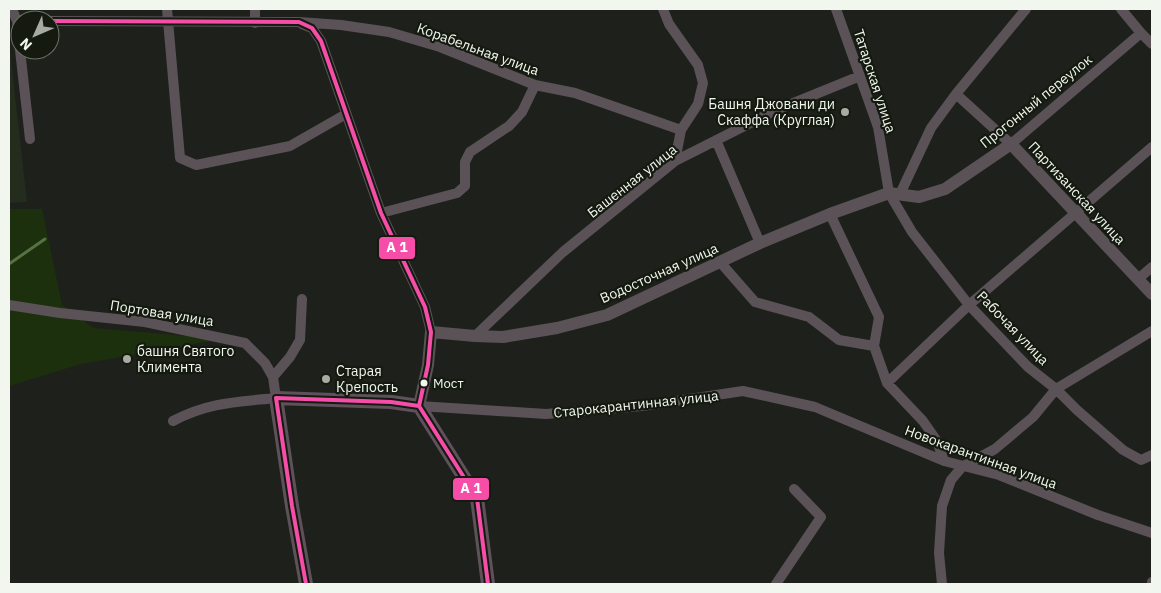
<svg xmlns="http://www.w3.org/2000/svg" width="1161" height="593" viewBox="0 0 1161 593" font-family="'IBM Plex Sans',sans-serif">
	<rect width="100%" height="100%" fill="#1e211b"/>
	<path fill="#232c1d" d="M9,42L27,202L9,203Z"/>
	<path fill="#1d300d" d="M9,209H42L62,305L93,328L222,339L81,364L9,386Z"/>
	<g fill="none" stroke-linecap="round" stroke-linejoin="round">
		<path stroke="#567144" stroke-width="3" d="M9,264L45,239"/>
		<path stroke="#5b5258" stroke-width="10" d="M12,9L17,21L20,46
			M167,9L180,158L196,165L290,146L346,114
			M255,9V23
			M663,9L669,24L698,65L703,83L698,104L681,130L675,161
			M836,9L878,127L889,193L912,232L969,305L1028,367L1056,389L1077,410L1123,450L1141,460L1152,455
			M1121,9L1141,33L1152,44
			M50,21L299,22L341,25L389,32L440,47L535,85L575,93L681,130
			M302,24L312,28L321,41L381,213L425,307L431,332
			M20,50L30,139
			M956,94L1011,144L1141,33
			M716,140L760,243
			M900,194L931,128L956,94L1026,9
			M381,213L457,193L465,186V162L470,152L509,126L522,112L535,85
			M830,214L879,317L874,346L887,383L923,421L937,441L944,461
			M720,262L755,302L809,317L839,340L874,346
			M1138,279L1152,267
			M9,305L60,313L145,322L245,343L265,363L273,377L276,398C238,402 208,402 173,421
			M475,336L563,252L675,161L774,111L860,76
			M273,377L290,357L300,340L302,299
			M887,383L969,305L1152,147
			M419,406L546,414L642,406L743,391L815,407L944,461L999,475L1098,515L1152,533
			M776,584L821,517L794,489
			M942,584L939,553L942,506L951,480L962,467L995,449L1033,417L1056,389L1152,331
			M1152,584V582"/>
		<path stroke="#5b5258" stroke-width="12" d="M419,406L428,365L431,332L475,336L503,337L557,328L607,315L760,243L830,214L889,193L919,197L945,189L1011,144L1152,294"/>
		<path stroke="#5f515b" stroke-width="14" d="M306,584L292,506L276,398L391,402L419,406L477,498L488,584"/>
		<g stroke="#141a0f" stroke-width="8">
			<path id="bus-1" d="M50,21L299,22L312,28L321,41L381,213L425,307L431,332L428,365L419,406
				M419,406L477,498L488,584
				M306,584L292,506L276,398L391,402L419,406"/>
		</g>
		<use href="#bus-1" stroke="#f54da8" stroke-width="4"/>
	</g>
	<g fill="#a7aba4" stroke="#141a0f" stroke-width="2">
		<circle cx="845" cy="112" r="5"/>
		<circle cx="127" cy="359" r="5"/>
		<circle cx="326" cy="379" r="5"/>
	</g>
	<circle fill="#f1f6ee" stroke="#141a0f" stroke-width="2" cx="424" cy="383" r="4.5"/>
	<g text-anchor="middle" dominant-baseline="central" stroke-width="4.5" stroke-linejoin="round" paint-order="stroke">
		<g font-size="13" fill="#f1f6ee" stroke="#141a0f" text-anchor="start">
			<text x="433" y="383">Мост</text>
		</g>
		<g font-size="14" fill="#f1f6ee" stroke="#141a0f">
			<text transform="translate(478 49) rotate(20)">Корабельная улица</text>
			<text transform="translate(875 81) rotate(72)">Татарская улица</text>
			<text transform="translate(1036 101) rotate(-39)">Прогонный переулок</text>
			<text transform="translate(632 181) rotate(-38)">Башенная улица</text>
			<text transform="translate(1077 193) rotate(47)">Партизанская улица</text>
			<text transform="translate(659 273) rotate(-24)">Водосточная улица</text>
			<text transform="translate(162 313) rotate(9)">Портовая улица</text>
			<text transform="translate(1013 328) rotate(46)">Рабочая улица</text>
			<text transform="translate(636 404) rotate(-6)">Старокарантинная улица</text>
			<text transform="translate(981 457) rotate(20)">Новокарантинная улица</text>
		</g>
		<g font-size="14" fill="#f1f6ee" stroke="#141a0f" text-anchor="start">
			<text x="835" y="104" text-anchor="end">Башня Джовани ди<tspan x="835" dy="16">Скаффа (Круглая)</tspan></text>
			<text x="137" y="351">башня Святого<tspan x="137" dy="16">Климента</tspan></text>
			<text x="336" y="371">Старая<tspan x="336" dy="16">Крепость</tspan></text>
		</g>
	</g>
	<g stroke="#141a0f" stroke-width="2">
		<rect x="378" y="236" width="38" height="24" rx="5" fill="#f54da8"/>
		<rect x="452" y="477" width="38" height="24" rx="5" fill="#f54da8"/>
	</g>
	<g font-size="14" text-anchor="middle" font-weight="bold" fill="#fff">
		<text x="397" y="252">A 1</text>
		<text x="471" y="493">A 1</text>
	</g>
	<rect width="1161" height="593" fill="none" stroke="#f1f6ee" stroke-width="20"/>
	<g transform="translate(35 35) rotate(225)"><circle r="24" fill="#141a0f" stroke="#6c7268"/>
	<path d="M0-4L9 19L0 12L-9 19Z" fill="#a7aba4"/>
	<text y="-8" font-size="14" font-weight="bold" text-anchor="middle" fill="#f1f6ee">N</text>
	</g>
</svg>
